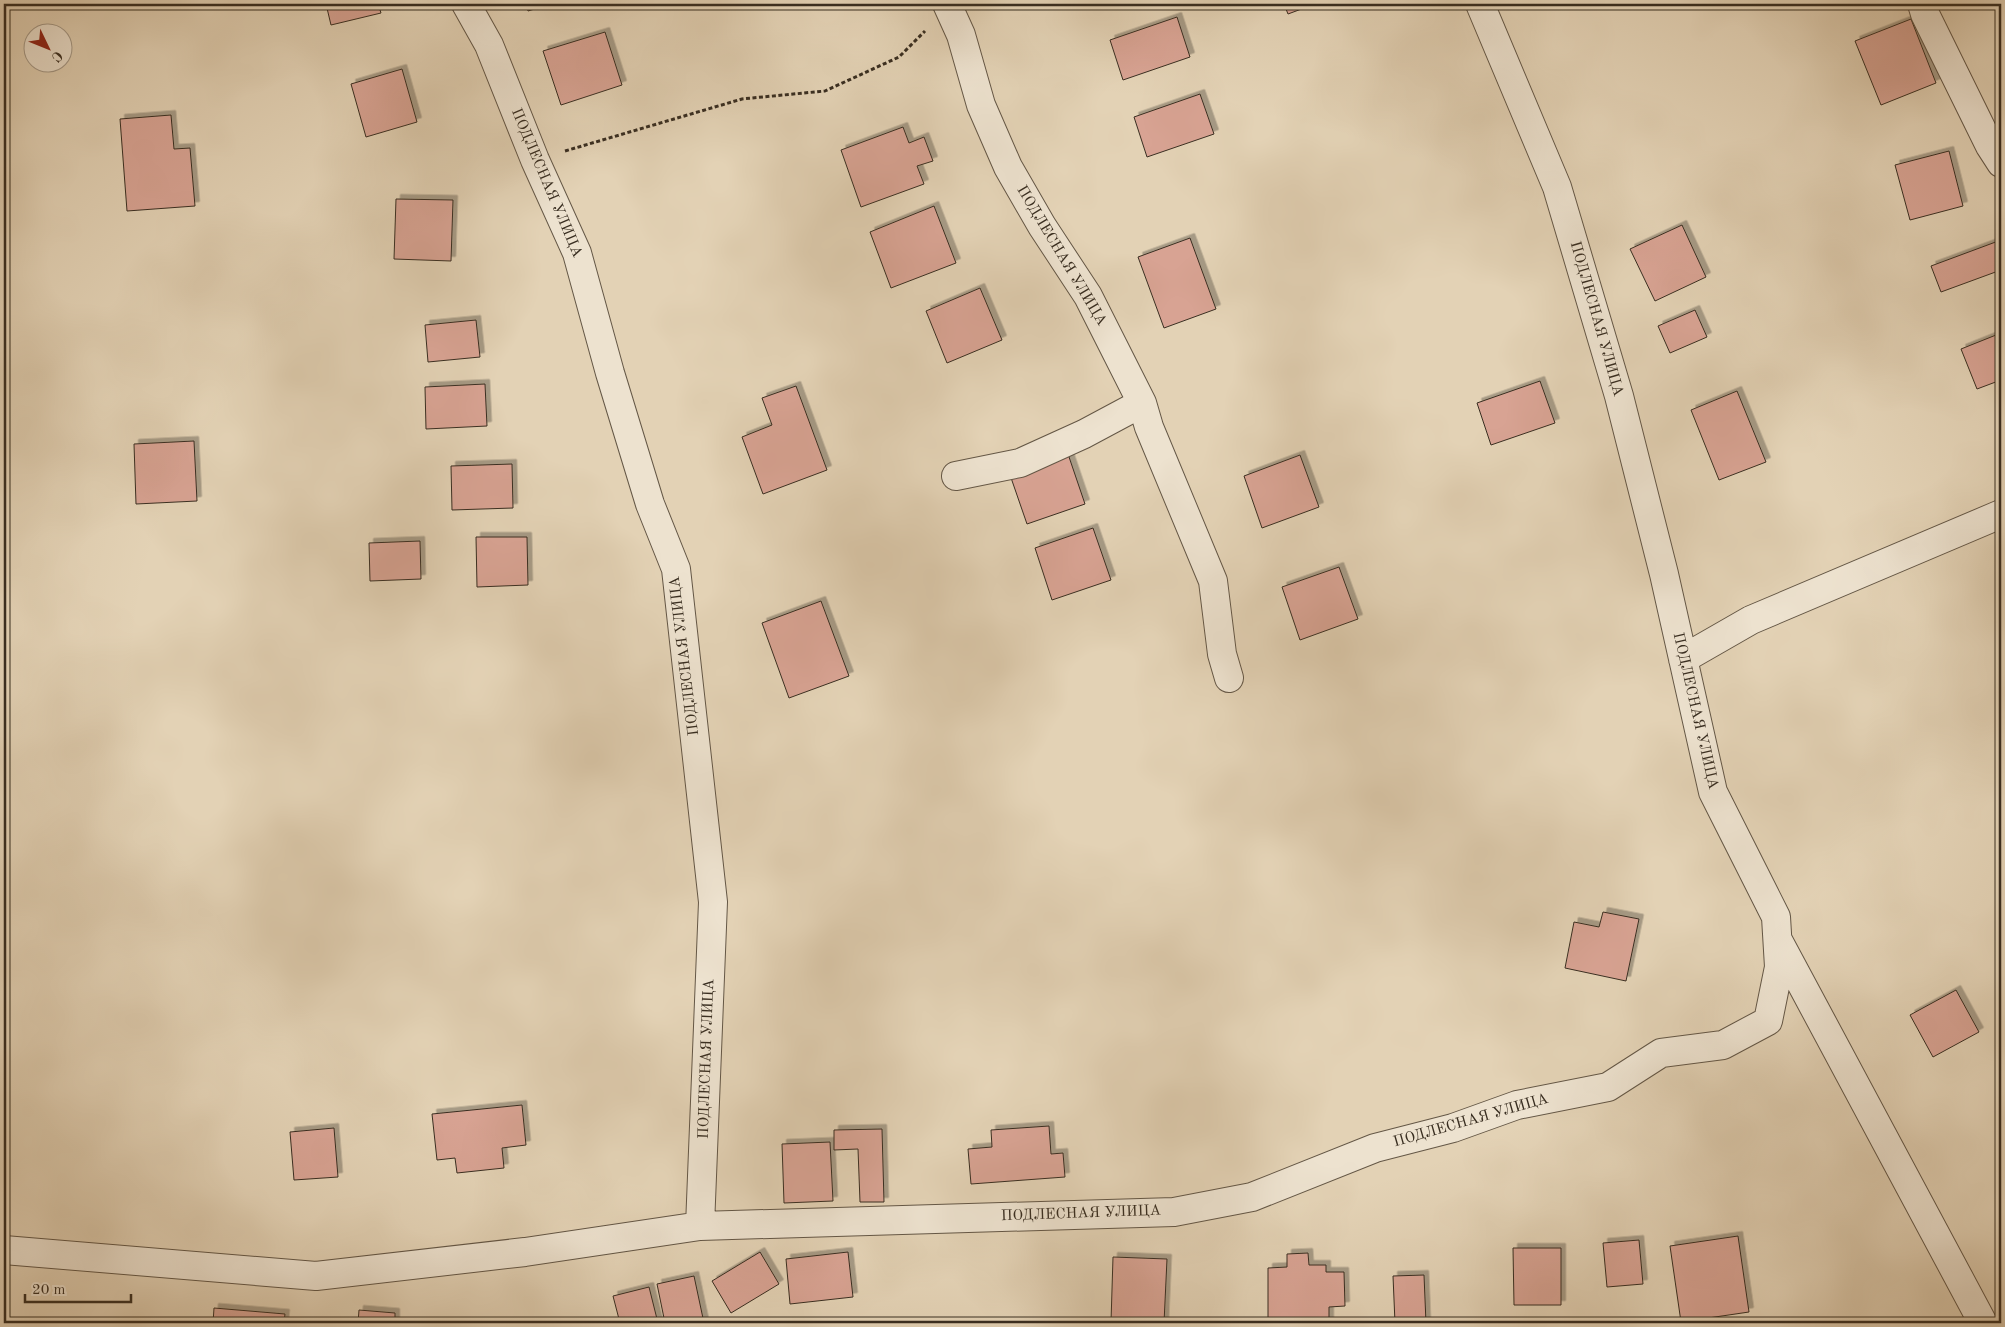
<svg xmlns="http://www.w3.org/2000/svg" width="2005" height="1327" viewBox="0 0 2005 1327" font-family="'Old Standard TT',serif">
	<defs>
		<filter id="shadow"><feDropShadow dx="4.5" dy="-4.5" stdDeviation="0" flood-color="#0004"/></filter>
	</defs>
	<rect width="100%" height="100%" fill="#e3d2b5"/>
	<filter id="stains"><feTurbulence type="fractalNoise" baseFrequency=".004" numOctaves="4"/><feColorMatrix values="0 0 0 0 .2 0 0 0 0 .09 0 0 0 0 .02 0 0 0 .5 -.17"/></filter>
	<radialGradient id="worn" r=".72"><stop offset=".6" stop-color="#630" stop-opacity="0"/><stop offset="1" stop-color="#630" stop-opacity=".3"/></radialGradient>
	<path fill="#d8a393" stroke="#392e21" filter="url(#shadow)" d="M326,4H378L381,13L331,25Z
		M526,4H551L528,11Z
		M1284,4H1315L1288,14Z
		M1177,17L1190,57L1123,80L1110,40Z
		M1911,19L1936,83L1881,105L1855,41Z
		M605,32L622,85L561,105L543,51Z
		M402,69L417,122L366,137L351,84Z
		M1200,94L1214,134L1147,157L1134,117Z
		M171,115L174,149L190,148L195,206L127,211L120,119Z
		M903,127L909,143L924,137L933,161L917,166L924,184L861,207L841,150Z
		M1949,151L1963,206L1910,220L1895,165Z
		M396,199L453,200L451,261L394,259Z
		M934,206L956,263L891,288L870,232Z
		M1682,225L1706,277L1655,301L1630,249Z
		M1190,238L1216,309L1164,328L1138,257Z
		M2001,240V270L1941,292L1931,266Z
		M980,288L1002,340L947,363L926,311Z
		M1695,310L1707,337L1670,353L1658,326Z
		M476,320L480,357L428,362L425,325Z
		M2001,333V380L1977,389L1961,349Z
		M1540,381L1555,423L1491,445L1477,403Z
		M485,384L487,426L426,429L425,387Z
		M796,386L827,470L763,494L742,437L772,425L762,398Z
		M1737,391L1766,462L1719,480L1691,410Z
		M194,441L197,501L136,504L134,444Z
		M1067,451L1085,504L1027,524L1009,472Z
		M1300,455L1319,507L1262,528L1244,476Z
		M512,464L513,508L452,510L451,466Z
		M1093,528L1111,580L1052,600L1035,548Z
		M476,537H527L528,585L477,587Z
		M420,541L421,579L370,581L369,543Z
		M1339,567L1358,619L1300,640L1282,587Z
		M821,601L849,676L789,698L762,623Z
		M1603,912L1639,919L1626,981L1565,968L1574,922L1599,927Z
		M1956,990L1979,1032L1933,1057L1910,1015Z
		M522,1105L526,1145L502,1148L504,1168L457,1173L455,1158L437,1160L432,1114Z
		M1049,1126L1051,1154L1063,1153L1065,1177L971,1184L968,1149L992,1147L991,1130Z
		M334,1128L338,1177L294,1180L290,1132Z
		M882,1129L884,1202H860L858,1149L834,1150V1130Z
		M830,1142L833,1201L784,1203L782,1144Z
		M1738,1236L1749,1312L1681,1322L1670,1246Z
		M1639,1240L1643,1284L1607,1287L1603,1243Z
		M1513,1248H1561V1305H1514Z
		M760,1252L779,1284L731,1313L712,1281Z
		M848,1252L853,1297L790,1304L786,1259Z
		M1308,1253L1309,1265H1326V1272H1344L1345,1306L1329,1307V1323H1268V1268L1287,1267V1254Z
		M1113,1257L1167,1259L1164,1323L1111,1322Z
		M1424,1275L1426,1323H1395L1393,1276Z
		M694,1276L704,1323H665L657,1284Z
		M649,1287L658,1323H620L613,1296Z
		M214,1308L285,1314L284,1323H213Z
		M359,1310L395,1313V1323H358Z"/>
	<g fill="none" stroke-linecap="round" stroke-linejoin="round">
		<g stroke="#645746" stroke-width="30">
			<path id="minor" d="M466,4L489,45L535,160L577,253L610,373L650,504L676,569L713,902L700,1226
				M947,4L961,35L981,105L1008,167L1042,226L1088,296L1142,403L1149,427L1213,581L1222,654L1229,678
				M1922,4L1925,14L1990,146L2001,163
				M956,476L1020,463L1084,434L1142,403
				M1683,659L1751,620L2001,514
				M1779,942L1983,1323
				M4,1250L316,1276L525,1252L700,1226L1174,1212L1252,1197L1375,1148L1453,1128L1517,1105L1608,1087L1661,1053L1723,1045L1768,1021L1779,967L1776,917L1713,792L1664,574L1619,396L1557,187L1480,4"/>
		</g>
		<path stroke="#392e21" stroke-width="3" stroke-dasharray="4 2.5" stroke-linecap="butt" d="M565,151L742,99L825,91L899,57L925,31"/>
		<use href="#minor" stroke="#ede2cf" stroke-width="28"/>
	</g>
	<g text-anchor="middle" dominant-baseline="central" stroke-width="4" stroke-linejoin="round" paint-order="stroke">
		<g font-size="15" fill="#392e21" stroke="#ede2cf">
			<text transform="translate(546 183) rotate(67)">ПОДЛЕСНАЯ УЛИЦА</text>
			<text transform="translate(1061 256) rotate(59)">ПОДЛЕСНАЯ УЛИЦА</text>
			<text transform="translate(1596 319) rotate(74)">ПОДЛЕСНАЯ УЛИЦА</text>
			<text transform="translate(685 656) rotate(-97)">ПОДЛЕСНАЯ УЛИЦА</text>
			<text transform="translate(1695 711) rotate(77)">ПОДЛЕСНАЯ УЛИЦА</text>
			<text transform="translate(707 1059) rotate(-88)">ПОДЛЕСНАЯ УЛИЦА</text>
			<text transform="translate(1471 1121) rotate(-16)">ПОДЛЕСНАЯ УЛИЦА</text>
			<text transform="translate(1081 1214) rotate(-2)">ПОДЛЕСНАЯ УЛИЦА</text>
		</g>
	</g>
	<rect width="2005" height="1327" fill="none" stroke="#e3d2b5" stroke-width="20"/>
	<rect x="5" y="5" width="1995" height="1317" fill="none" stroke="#392e21" stroke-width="2.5"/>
	<rect x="10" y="10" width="1985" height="1307" fill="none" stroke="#392e21"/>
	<g transform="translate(48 48) rotate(133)"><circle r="24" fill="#ede2cf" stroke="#a59a89"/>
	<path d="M0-4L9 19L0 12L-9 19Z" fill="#8f2418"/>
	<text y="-8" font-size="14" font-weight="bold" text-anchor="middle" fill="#392e21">С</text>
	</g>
	<path d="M25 1294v8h106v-8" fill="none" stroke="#392e21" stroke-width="2.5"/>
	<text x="32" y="1294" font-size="15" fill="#392e21" stroke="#ede2cf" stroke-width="4" paint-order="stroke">20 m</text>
	<rect width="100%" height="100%" filter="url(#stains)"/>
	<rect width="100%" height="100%" fill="url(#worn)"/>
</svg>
